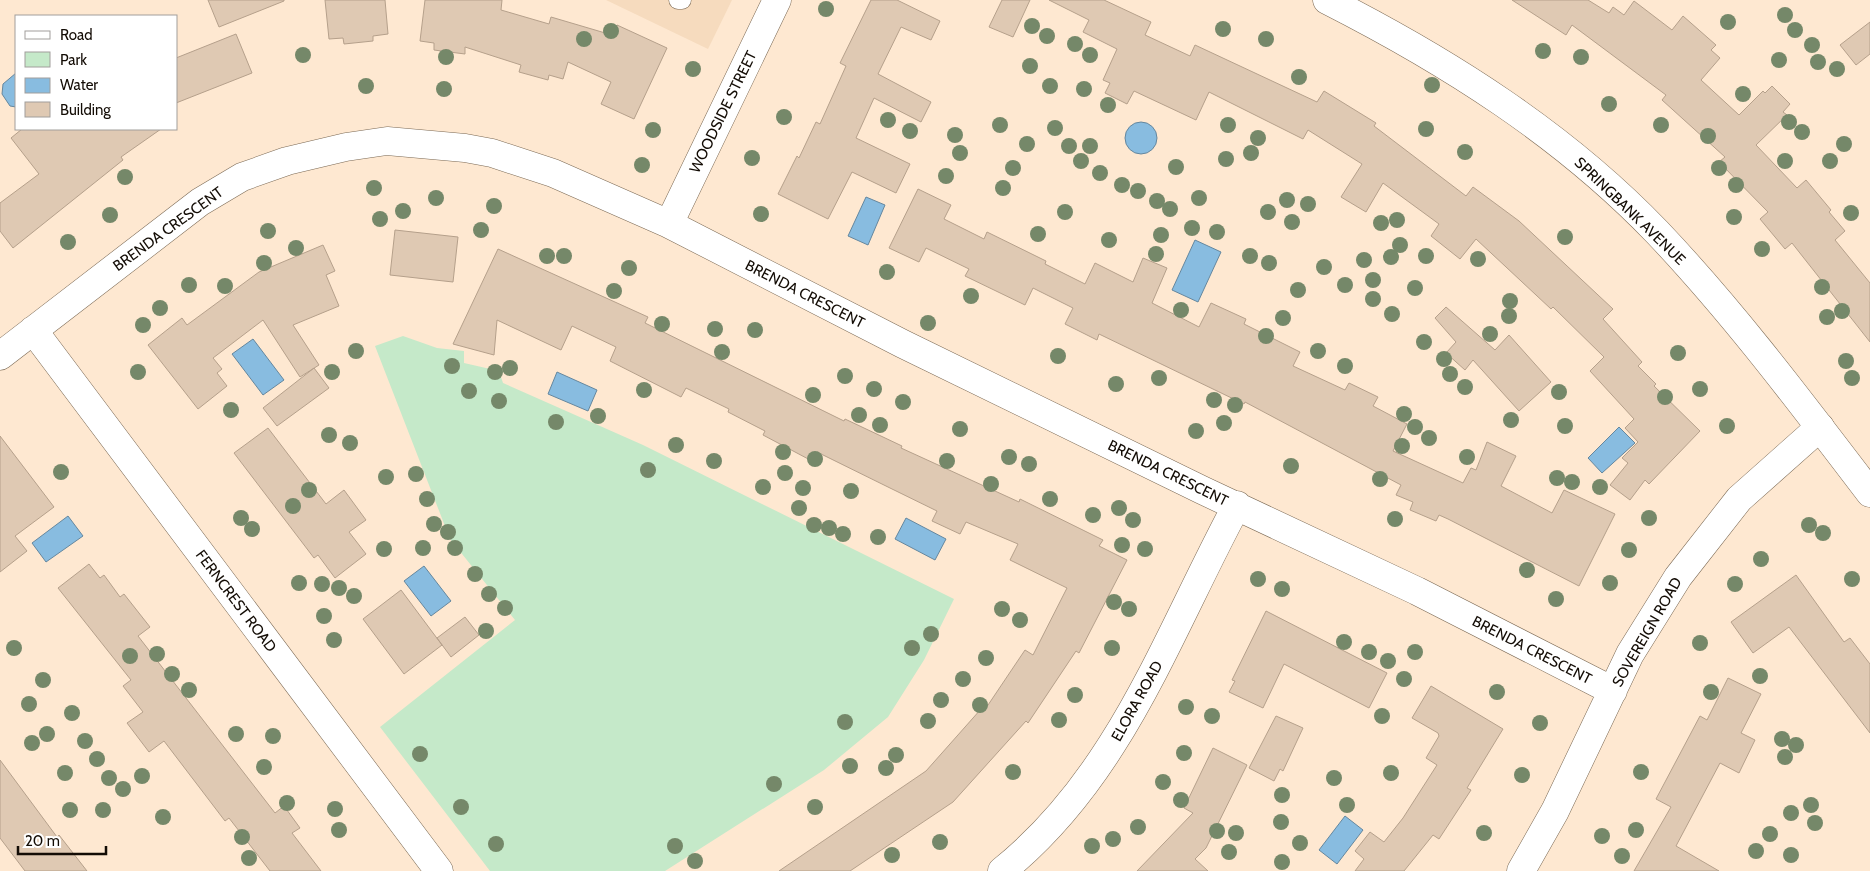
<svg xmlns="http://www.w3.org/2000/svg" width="1870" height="871" viewBox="0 0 1870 871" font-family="Cabin,sans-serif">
	<rect width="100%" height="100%" fill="#fee8d1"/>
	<path fill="#f6dbbe" d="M606,0H732L708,49Z"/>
	<path fill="#c5e9c9" d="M403,336L437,348L464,351V363L499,371L503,383L643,445L954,599L924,660L888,717L824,770L665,871H490L380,727L515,620L450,539L375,346Z"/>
	<path fill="#88bce0" stroke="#65879e" d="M16,73V107L10,106L2,94L3,84Z
		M1125 138a16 16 0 1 1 32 0a16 16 0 1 1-32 0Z
		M866,197L885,205L868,245L848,236Z
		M1195,240L1221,252L1198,302L1172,290Z
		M253,339L284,380L263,395L232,354Z
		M557,372L597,390L588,411L548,394Z
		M1619,427L1635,443L1602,473L1588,458Z
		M68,516L83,536L46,562L32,543Z
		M906,518L946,539L935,560L895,539Z
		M424,566L451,601L431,616L404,581Z
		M1345,816L1363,830L1337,864L1319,850Z"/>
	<path fill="#dfc9b3" stroke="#b5a08b" d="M208,0H284V1L219,27Z
		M325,0H385L388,34L373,36V41L344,44L343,38L329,39Z
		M425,0H502L501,10L549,24L551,17L612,35L617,25L667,48L634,119L601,104L611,82L568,62L563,79L549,75L548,80L519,72L521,65L465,47V54L434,50V43L420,41Z
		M871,0H897L940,21L931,40L901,27L878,74L931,102L921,122L874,98L856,138L910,164L896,193L852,172L828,219L778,194L797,156L799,158L816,122L820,124L846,66L840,63Z
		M1002,0H1030L1013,37L989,27Z
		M1049,0H1104L1151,22L1145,35L1190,56L1195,45L1317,102L1324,91L1376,123L1374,126L1466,196L1473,187L1519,221L1613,309L1603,319L1642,362L1638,366L1656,384L1654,386L1700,431L1649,484L1645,480L1630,500L1610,485L1628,463L1622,458L1638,442L1625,428L1634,419L1590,371L1604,357L1553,307L1551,309L1476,239L1460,259L1431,236L1439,224L1383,183L1366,212L1341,197L1362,164L1308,130L1303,139L1209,92L1196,120L1134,91L1127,104L1105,93L1110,83L1103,80L1117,49L1083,32L1089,20Z
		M1512,0H1588L1609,13L1613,7L1624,15L1634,1L1672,30L1683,16L1716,45L1711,50L1720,58L1701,80L1739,115L1763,91L1765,93L1772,86L1790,104L1783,112L1787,115L1756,145L1797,188L1806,180L1831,210L1829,212L1845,231L1835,240L1870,283V342L1792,243L1785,249L1760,219L1768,212L1719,162L1725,157L1662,100L1666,95L1572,25L1566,35Z
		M1870,22V54L1856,65L1840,45Z
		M236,34L252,73L176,103V58Z
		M22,129H161L121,157L123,160L13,248L0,231V203L39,174L11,138Z
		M918,189L951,205L944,219L984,239L987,232L1046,261L1045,264L1085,284L1095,263L1133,282L1143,258L1167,268L1152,303L1199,327L1211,303L1246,319L1244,324L1300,352L1293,366L1345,390L1349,383L1378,397L1373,406L1407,424L1393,451L1463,483L1471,468L1476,470L1487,442L1516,456L1501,486L1552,513L1564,490L1615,514L1579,586L1448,519L1439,515L1436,521L1410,510L1413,502L1396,495L1401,485L1245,402L1244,404L1099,334L1097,340L1065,324L1073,308L1033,288L1025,305L965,276L969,269L926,248L919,262L889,248Z
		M395,230L458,237L453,282L390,275Z
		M323,245L335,271L326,275L339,306L293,325L319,365L300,377L263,320L213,358L222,369L217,373L227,386L198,409L148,345L182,318L187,325L259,272Z
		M498,249L648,317L645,323L844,421L845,419L902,446L901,448L1019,502L1020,499L1103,540L1099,546L1127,560L1079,653L1076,651L1028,723L1026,721L953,802L850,871H779L926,771L981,709L984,711L1025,650L1033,655L1067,588L1010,560L1018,544L966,522L960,534L932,521L937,511L890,488L817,452L812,461L763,435L765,431L728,412L729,409L686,388L681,397L610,361L616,347L572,326L561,350L497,320L494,355L453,344Z
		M1446,307L1495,350L1509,335L1551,382L1519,411L1473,360L1465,370L1446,353L1456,342L1435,318Z
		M314,368L329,388L277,426L263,408Z
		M268,428L326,504L344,490L366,520L349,532L366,554L335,578L318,555L314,558L234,453Z
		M0,436L54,507L15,536L27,551L0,572Z
		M89,564L100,578L104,575L120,597L124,594L150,627L138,636L275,813L284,806L300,828L292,833L321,871H270L229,818L225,821L164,741L149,752L127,723L143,712L123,686L131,680L58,588Z
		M1796,575L1844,642L1850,638L1870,664V733L1789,627L1753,653L1731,622Z
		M401,590L442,645L404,674L363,619Z
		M1266,611L1387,673L1369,708L1284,664L1263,708L1229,692L1235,681L1232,680Z
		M465,617L479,635L451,657L437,638Z
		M1728,678L1761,694L1741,733L1755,740L1739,773L1720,763L1676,846L1719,871H1634L1671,807L1656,799L1700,716L1707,720Z
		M1431,686L1503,729L1467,788L1471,790L1439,839L1433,835L1404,871H1355L1364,859L1355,851L1370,832L1384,842L1403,818L1437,765L1426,758L1439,736L1438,733L1412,718Z
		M1276,716L1303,728L1283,771L1280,769L1274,781L1249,768Z
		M1213,748L1247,765L1206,848L1195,859L1208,871H1137L1193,813L1184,808Z
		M0,760L57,837L59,835L87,871H25L0,838Z"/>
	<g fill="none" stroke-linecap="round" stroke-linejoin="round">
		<g stroke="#7b6954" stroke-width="19">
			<path id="lane" d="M678,0H682"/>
		</g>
		<g stroke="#7b6954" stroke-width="29">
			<path id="street" d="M669,224L777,0
				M33,330L439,871
				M0,356L200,202L242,177L287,161L346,147L387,141L465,148L492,153L553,173L669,224L903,344L1202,490L1417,591L1613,691
				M1002,871C1120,776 1167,635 1237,505
				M1521,871L1555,811L1630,654L1678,577L1739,499L1820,427"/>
		</g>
		<g stroke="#7b6954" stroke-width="29">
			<path id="secondary" d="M1327,0C1447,61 1563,134 1657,232C1734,313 1802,404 1870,493"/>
		</g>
		<use href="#lane" stroke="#fff" stroke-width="18"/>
		<use href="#street" stroke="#fff" stroke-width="28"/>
		<use href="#secondary" stroke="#fff" stroke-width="28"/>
	</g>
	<g fill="#758869">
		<circle cx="826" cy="9" r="8"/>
		<circle cx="1785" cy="15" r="8"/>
		<circle cx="1728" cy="22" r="8"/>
		<circle cx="1032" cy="26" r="8"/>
		<circle cx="1223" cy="29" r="8"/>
		<circle cx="1795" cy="30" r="8"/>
		<circle cx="611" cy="31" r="8"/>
		<circle cx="1047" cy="36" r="8"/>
		<circle cx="584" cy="39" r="8"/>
		<circle cx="1266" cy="39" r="8"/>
		<circle cx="1075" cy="44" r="8"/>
		<circle cx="1812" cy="45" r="8"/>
		<circle cx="1543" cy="51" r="8"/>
		<circle cx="303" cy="55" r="8"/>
		<circle cx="1090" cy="55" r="8"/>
		<circle cx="446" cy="57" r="8"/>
		<circle cx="1581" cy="57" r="8"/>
		<circle cx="1779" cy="60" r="8"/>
		<circle cx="1818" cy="62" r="8"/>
		<circle cx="1030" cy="66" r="8"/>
		<circle cx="693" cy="69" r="8"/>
		<circle cx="1837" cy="69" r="8"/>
		<circle cx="1299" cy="77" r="8"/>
		<circle cx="1432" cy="85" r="8"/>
		<circle cx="366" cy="86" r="8"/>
		<circle cx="1050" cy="86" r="8"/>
		<circle cx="444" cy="89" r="8"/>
		<circle cx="1084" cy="89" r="8"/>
		<circle cx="1743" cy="94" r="8"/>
		<circle cx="1609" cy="104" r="8"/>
		<circle cx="1108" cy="105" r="8"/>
		<circle cx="784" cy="117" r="8"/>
		<circle cx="888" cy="120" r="8"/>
		<circle cx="1789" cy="122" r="8"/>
		<circle cx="1000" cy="125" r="8"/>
		<circle cx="1228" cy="125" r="8"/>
		<circle cx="1661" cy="125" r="8"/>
		<circle cx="1055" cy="128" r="8"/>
		<circle cx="1426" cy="129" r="8"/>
		<circle cx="653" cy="130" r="8"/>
		<circle cx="910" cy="131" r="8"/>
		<circle cx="1802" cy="132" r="8"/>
		<circle cx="955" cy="135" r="8"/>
		<circle cx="1708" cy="136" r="8"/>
		<circle cx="1258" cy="138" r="8"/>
		<circle cx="1027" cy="144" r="8"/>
		<circle cx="1844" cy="144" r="8"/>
		<circle cx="1069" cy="146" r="8"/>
		<circle cx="1090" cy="146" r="8"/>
		<circle cx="1465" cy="152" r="8"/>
		<circle cx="960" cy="153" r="8"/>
		<circle cx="1251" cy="153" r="8"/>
		<circle cx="752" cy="158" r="8"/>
		<circle cx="1226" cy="159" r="8"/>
		<circle cx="1081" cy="161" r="8"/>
		<circle cx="1785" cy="161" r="8"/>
		<circle cx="1830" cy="161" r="8"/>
		<circle cx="642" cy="165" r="8"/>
		<circle cx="1176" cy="167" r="8"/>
		<circle cx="1013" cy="168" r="8"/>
		<circle cx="1719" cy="168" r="8"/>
		<circle cx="1100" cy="173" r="8"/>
		<circle cx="946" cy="176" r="8"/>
		<circle cx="125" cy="177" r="8"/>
		<circle cx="1122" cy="185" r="8"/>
		<circle cx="1736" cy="185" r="8"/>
		<circle cx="374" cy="188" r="8"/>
		<circle cx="1003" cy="188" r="8"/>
		<circle cx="1138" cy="191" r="8"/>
		<circle cx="436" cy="198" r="8"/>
		<circle cx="1199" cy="198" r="8"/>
		<circle cx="1287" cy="200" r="8"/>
		<circle cx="1157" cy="201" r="8"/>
		<circle cx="1308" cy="204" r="8"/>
		<circle cx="494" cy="206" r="8"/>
		<circle cx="1170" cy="209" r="8"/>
		<circle cx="403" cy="211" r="8"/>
		<circle cx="1065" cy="212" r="8"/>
		<circle cx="1268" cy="212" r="8"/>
		<circle cx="1851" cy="213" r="8"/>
		<circle cx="761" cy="214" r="8"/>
		<circle cx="110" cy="215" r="8"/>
		<circle cx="1734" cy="217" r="8"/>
		<circle cx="380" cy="219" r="8"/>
		<circle cx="1397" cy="220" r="8"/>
		<circle cx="1292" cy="222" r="8"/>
		<circle cx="1381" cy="223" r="8"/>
		<circle cx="1192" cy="228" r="8"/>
		<circle cx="481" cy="230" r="8"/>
		<circle cx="268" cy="231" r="8"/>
		<circle cx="1217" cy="232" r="8"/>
		<circle cx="1038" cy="234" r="8"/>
		<circle cx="1161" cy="235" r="8"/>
		<circle cx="1565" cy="237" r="8"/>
		<circle cx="1109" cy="240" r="8"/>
		<circle cx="68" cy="242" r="8"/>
		<circle cx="1400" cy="245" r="8"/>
		<circle cx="296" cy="248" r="8"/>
		<circle cx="1762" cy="249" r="8"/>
		<circle cx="1156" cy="254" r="8"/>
		<circle cx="547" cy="256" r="8"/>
		<circle cx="564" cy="256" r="8"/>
		<circle cx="1250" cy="256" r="8"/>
		<circle cx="1426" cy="256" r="8"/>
		<circle cx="1391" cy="257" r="8"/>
		<circle cx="1478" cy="259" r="8"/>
		<circle cx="1364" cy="260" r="8"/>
		<circle cx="264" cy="263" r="8"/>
		<circle cx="1269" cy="263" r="8"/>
		<circle cx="1324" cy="267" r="8"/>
		<circle cx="629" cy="268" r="8"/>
		<circle cx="887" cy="272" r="8"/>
		<circle cx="1373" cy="280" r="8"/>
		<circle cx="189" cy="285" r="8"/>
		<circle cx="1345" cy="285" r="8"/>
		<circle cx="225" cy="286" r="8"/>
		<circle cx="1822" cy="287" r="8"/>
		<circle cx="1415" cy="288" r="8"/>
		<circle cx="1298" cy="290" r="8"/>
		<circle cx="614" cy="291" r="8"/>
		<circle cx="971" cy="296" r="8"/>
		<circle cx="1373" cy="299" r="8"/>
		<circle cx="1510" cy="301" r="8"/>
		<circle cx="160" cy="308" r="8"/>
		<circle cx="1181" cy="310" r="8"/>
		<circle cx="1842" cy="311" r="8"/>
		<circle cx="1392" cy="314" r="8"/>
		<circle cx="1509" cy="316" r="8"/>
		<circle cx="1827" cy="317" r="8"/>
		<circle cx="1283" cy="318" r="8"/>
		<circle cx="928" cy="323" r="8"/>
		<circle cx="662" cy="324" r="8"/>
		<circle cx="143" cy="325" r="8"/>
		<circle cx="715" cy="329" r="8"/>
		<circle cx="755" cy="330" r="8"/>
		<circle cx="1490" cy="334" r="8"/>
		<circle cx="1266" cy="336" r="8"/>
		<circle cx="1424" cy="342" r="8"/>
		<circle cx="356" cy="351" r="8"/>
		<circle cx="1318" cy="351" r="8"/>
		<circle cx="722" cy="352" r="8"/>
		<circle cx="1678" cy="353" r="8"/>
		<circle cx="1058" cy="356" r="8"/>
		<circle cx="1444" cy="359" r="8"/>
		<circle cx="1846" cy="361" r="8"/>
		<circle cx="452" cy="366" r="8"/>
		<circle cx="1345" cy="366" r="8"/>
		<circle cx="510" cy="368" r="8"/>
		<circle cx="138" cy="372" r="8"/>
		<circle cx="332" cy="372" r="8"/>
		<circle cx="495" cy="372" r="8"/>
		<circle cx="1450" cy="374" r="8"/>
		<circle cx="845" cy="376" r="8"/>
		<circle cx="1159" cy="378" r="8"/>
		<circle cx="1852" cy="378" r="8"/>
		<circle cx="1116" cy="384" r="8"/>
		<circle cx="1465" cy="387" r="8"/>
		<circle cx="874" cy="389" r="8"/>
		<circle cx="1700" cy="389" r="8"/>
		<circle cx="644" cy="390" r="8"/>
		<circle cx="469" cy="391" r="8"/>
		<circle cx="1559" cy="392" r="8"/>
		<circle cx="813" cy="395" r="8"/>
		<circle cx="1665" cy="397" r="8"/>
		<circle cx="1214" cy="400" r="8"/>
		<circle cx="499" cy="401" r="8"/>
		<circle cx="903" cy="402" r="8"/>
		<circle cx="1235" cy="405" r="8"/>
		<circle cx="231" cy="410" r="8"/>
		<circle cx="1404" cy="414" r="8"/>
		<circle cx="859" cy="415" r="8"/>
		<circle cx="598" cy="416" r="8"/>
		<circle cx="1511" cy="420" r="8"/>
		<circle cx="556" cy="422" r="8"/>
		<circle cx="1224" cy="423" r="8"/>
		<circle cx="880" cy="425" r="8"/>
		<circle cx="1565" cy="426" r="8"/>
		<circle cx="1727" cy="426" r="8"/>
		<circle cx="1415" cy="427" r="8"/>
		<circle cx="960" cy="429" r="8"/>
		<circle cx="1196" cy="431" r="8"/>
		<circle cx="329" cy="435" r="8"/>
		<circle cx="1429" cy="438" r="8"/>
		<circle cx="350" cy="443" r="8"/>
		<circle cx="676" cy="445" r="8"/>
		<circle cx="1402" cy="446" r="8"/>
		<circle cx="783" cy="452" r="8"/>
		<circle cx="1009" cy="457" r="8"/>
		<circle cx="1467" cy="457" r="8"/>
		<circle cx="815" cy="459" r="8"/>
		<circle cx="714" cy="461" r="8"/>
		<circle cx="947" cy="461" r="8"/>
		<circle cx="1029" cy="464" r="8"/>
		<circle cx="1291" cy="466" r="8"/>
		<circle cx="648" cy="470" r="8"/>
		<circle cx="61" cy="472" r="8"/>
		<circle cx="785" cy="473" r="8"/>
		<circle cx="416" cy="474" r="8"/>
		<circle cx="386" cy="477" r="8"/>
		<circle cx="1557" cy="478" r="8"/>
		<circle cx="1380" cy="479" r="8"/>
		<circle cx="1572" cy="482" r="8"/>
		<circle cx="991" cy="484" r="8"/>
		<circle cx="763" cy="487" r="8"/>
		<circle cx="1600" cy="487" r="8"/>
		<circle cx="803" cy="488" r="8"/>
		<circle cx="309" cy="490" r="8"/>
		<circle cx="851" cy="491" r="8"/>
		<circle cx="427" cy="499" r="8"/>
		<circle cx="1050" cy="499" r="8"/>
		<circle cx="293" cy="506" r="8"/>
		<circle cx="799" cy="508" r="8"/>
		<circle cx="1119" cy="508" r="8"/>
		<circle cx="1093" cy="515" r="8"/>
		<circle cx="241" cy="518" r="8"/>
		<circle cx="1649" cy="518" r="8"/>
		<circle cx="1395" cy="519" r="8"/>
		<circle cx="1133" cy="520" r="8"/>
		<circle cx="434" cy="524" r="8"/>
		<circle cx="814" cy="525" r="8"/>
		<circle cx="1809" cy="525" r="8"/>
		<circle cx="829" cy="528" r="8"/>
		<circle cx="252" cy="529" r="8"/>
		<circle cx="448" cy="532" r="8"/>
		<circle cx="1823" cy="533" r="8"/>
		<circle cx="843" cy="534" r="8"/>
		<circle cx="878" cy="537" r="8"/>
		<circle cx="1122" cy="545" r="8"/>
		<circle cx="423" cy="548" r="8"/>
		<circle cx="455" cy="548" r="8"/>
		<circle cx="384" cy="549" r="8"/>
		<circle cx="1145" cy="549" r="8"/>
		<circle cx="1629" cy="550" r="8"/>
		<circle cx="1761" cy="559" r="8"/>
		<circle cx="1527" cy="570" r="8"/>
		<circle cx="475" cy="574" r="8"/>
		<circle cx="1258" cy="579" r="8"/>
		<circle cx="1852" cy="579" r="8"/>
		<circle cx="299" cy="583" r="8"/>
		<circle cx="1610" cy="583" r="8"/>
		<circle cx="322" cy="584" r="8"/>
		<circle cx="1735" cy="584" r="8"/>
		<circle cx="339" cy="588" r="8"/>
		<circle cx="1282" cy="589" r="8"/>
		<circle cx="489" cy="594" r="8"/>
		<circle cx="354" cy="596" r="8"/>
		<circle cx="1556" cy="599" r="8"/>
		<circle cx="1114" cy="602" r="8"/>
		<circle cx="505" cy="608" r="8"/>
		<circle cx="1002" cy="609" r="8"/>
		<circle cx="1129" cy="609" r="8"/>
		<circle cx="324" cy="616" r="8"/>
		<circle cx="1020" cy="620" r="8"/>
		<circle cx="486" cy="631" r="8"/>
		<circle cx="931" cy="634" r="8"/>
		<circle cx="334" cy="640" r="8"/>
		<circle cx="1344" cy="642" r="8"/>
		<circle cx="1700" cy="643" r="8"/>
		<circle cx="14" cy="648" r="8"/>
		<circle cx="912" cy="648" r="8"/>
		<circle cx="1112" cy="648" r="8"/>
		<circle cx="1369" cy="652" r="8"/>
		<circle cx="1415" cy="652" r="8"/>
		<circle cx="157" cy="654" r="8"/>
		<circle cx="130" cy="656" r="8"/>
		<circle cx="986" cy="658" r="8"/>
		<circle cx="1388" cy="661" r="8"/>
		<circle cx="172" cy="674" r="8"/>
		<circle cx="1760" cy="676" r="8"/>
		<circle cx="963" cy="679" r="8"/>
		<circle cx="1404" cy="679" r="8"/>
		<circle cx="43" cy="680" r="8"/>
		<circle cx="189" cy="690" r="8"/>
		<circle cx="1497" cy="692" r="8"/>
		<circle cx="1711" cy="692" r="8"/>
		<circle cx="1075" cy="695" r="8"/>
		<circle cx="941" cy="700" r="8"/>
		<circle cx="29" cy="704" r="8"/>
		<circle cx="980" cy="705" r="8"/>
		<circle cx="1186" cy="707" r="8"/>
		<circle cx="72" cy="713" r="8"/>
		<circle cx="1212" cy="716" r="8"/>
		<circle cx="1382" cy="716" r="8"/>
		<circle cx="1059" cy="720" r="8"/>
		<circle cx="928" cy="721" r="8"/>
		<circle cx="845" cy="722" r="8"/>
		<circle cx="1540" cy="723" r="8"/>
		<circle cx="47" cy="734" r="8"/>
		<circle cx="236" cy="734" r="8"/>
		<circle cx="273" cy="736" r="8"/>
		<circle cx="1782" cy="739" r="8"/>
		<circle cx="85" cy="741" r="8"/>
		<circle cx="32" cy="743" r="8"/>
		<circle cx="1796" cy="745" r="8"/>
		<circle cx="1184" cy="753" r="8"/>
		<circle cx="420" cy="754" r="8"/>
		<circle cx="896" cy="755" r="8"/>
		<circle cx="1785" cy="757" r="8"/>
		<circle cx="97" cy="759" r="8"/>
		<circle cx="850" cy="766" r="8"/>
		<circle cx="264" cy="767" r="8"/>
		<circle cx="886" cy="768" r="8"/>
		<circle cx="1013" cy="772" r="8"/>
		<circle cx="1641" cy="772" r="8"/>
		<circle cx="65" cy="773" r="8"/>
		<circle cx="1391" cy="773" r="8"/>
		<circle cx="1522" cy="775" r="8"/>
		<circle cx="142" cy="776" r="8"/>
		<circle cx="109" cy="778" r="8"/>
		<circle cx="1334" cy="778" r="8"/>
		<circle cx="1163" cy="782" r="8"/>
		<circle cx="774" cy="784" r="8"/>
		<circle cx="123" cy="789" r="8"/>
		<circle cx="1282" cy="795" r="8"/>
		<circle cx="1181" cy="800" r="8"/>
		<circle cx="287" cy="803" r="8"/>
		<circle cx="1347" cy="805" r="8"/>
		<circle cx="1811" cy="805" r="8"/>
		<circle cx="461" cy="807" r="8"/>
		<circle cx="815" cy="807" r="8"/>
		<circle cx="335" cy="809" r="8"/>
		<circle cx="70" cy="810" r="8"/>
		<circle cx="103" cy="810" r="8"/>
		<circle cx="1791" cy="813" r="8"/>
		<circle cx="163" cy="817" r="8"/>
		<circle cx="1281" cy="822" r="8"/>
		<circle cx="1815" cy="823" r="8"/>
		<circle cx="1138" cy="827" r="8"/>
		<circle cx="339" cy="830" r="8"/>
		<circle cx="1636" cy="830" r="8"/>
		<circle cx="1217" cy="831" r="8"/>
		<circle cx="1236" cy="833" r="8"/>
		<circle cx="1484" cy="833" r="8"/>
		<circle cx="1770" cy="834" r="8"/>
		<circle cx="1602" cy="836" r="8"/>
		<circle cx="242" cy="837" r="8"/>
		<circle cx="1113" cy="839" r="8"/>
		<circle cx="940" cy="842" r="8"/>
		<circle cx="1300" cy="843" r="8"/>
		<circle cx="496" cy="844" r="8"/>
		<circle cx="675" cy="846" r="8"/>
		<circle cx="1092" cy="846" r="8"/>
		<circle cx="1756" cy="851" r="8"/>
		<circle cx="1229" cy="852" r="8"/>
		<circle cx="892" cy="855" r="8"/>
		<circle cx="1791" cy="855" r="8"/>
		<circle cx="1622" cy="856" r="8"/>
		<circle cx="249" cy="858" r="8"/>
		<circle cx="695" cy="861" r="8"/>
		<circle cx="1282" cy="862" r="8"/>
	</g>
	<g text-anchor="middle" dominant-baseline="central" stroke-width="4" stroke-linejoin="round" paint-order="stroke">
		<g font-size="15" fill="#130c05" stroke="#fff">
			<text transform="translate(723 112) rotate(-64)">WOODSIDE STREET</text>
			<text transform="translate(1630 211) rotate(44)">SPRINGBANK AVENUE</text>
			<text transform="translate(168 229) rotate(-36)">BRENDA CRESCENT</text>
			<text transform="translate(805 294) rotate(27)">BRENDA CRESCENT</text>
			<text transform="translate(1168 473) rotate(26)">BRENDA CRESCENT</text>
			<text transform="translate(236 601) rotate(53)">FERNCREST ROAD</text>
			<text transform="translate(1647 632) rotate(-60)">SOVEREIGN ROAD</text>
			<text transform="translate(1532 650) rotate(27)">BRENDA CRESCENT</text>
			<text transform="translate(1137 701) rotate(-61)">ELORA ROAD</text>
		</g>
	</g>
	<rect x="15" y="15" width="162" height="115" fill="#ffffff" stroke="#a19e9b"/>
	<rect x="25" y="31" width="25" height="8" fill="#ffffff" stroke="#a19e9b"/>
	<text x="60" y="40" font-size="15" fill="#130c05">Road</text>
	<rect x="25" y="52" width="25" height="15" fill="#c5e9c9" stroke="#a19e9b"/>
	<text x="60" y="65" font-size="15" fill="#130c05">Park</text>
	<rect x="25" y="78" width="25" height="15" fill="#88bce0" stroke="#a19e9b"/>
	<text x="60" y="90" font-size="15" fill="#130c05">Water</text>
	<rect x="25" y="102" width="25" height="15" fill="#dfc9b3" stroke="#a19e9b"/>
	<text x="60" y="115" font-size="15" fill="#130c05">Building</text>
	<path d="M18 846v8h88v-8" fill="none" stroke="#130c05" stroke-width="2.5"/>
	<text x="25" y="846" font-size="15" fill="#130c05" stroke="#ffffff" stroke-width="4" paint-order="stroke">20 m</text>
</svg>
